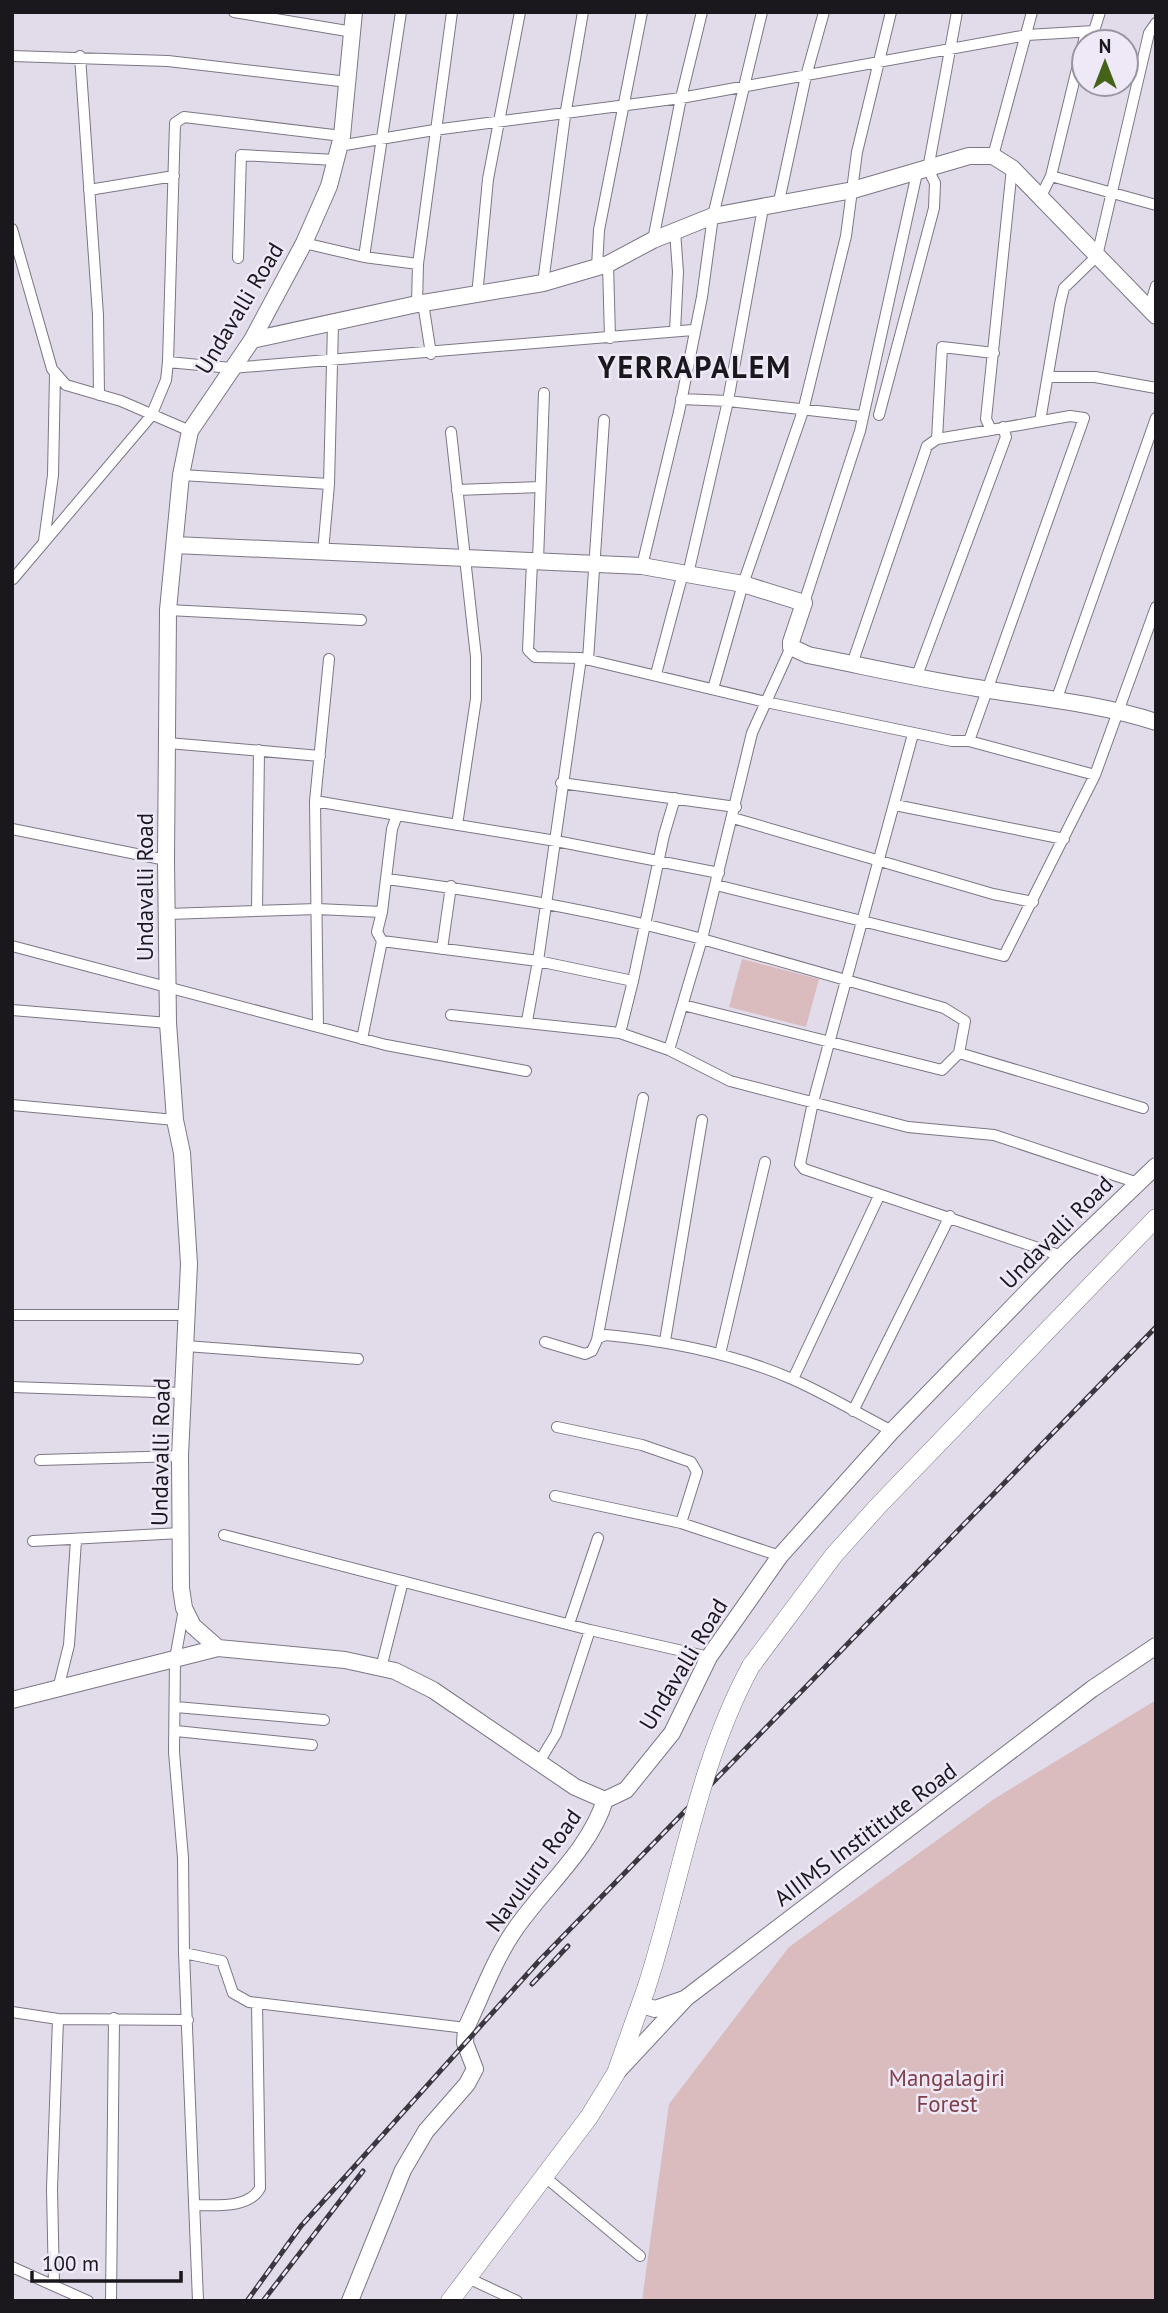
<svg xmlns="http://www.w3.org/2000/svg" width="1168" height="2313" viewBox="0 0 1168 2313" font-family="'PT Sans',sans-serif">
	<rect width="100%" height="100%" fill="#e1dbea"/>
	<path fill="#dbbcbe" d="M742,959L819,979L806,1027L729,1007Z
		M1156,1700V2301H642L669,2104L789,1947L994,1799Z"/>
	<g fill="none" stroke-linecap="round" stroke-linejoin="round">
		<g stroke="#7c7785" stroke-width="12">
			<path id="street" d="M234,12L353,32
				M12,56L168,61L348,82
				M80,56L98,315L99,395
				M339,146L434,130L681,98L1027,35L1094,31L1100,12
				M993,156L1032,12
				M1051,176L1156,205
				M89,190L174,176
				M1040,198L1051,176L1086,32
				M778,206L806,76L824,12
				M12,229L52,369L66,385L121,401L190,431
				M653,240L681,98L702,12
				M304,243L364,257L418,264
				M364,257L401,12
				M238,258L241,155L336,160
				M608,264L610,338
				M597,267L599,230L642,12
				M543,283L565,116L583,12
				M477,296L488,179L520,12
				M423,303L431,354
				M417,304L418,264L452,12
				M1149,309L1156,286
				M675,331L678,272L675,231
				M168,362L231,368L693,330
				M1048,377H1095L1156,388
				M681,399L728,401L862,416
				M879,415L934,208L935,183L928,169L957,12
				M1040,421L1060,304L1064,288L1097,256L1149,33L1156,23
				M451,432L476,657V699L457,825
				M937,439L942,347L994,353
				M181,475L329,484
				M457,490L540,487
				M44,541L53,475L55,374
				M323,552L329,484L333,324
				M538,561L544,393
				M532,562L528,650L535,657L581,658L766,702L791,647
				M642,566L679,412L702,297L713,216L762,12
				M688,574L728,401L763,208
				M13,579L151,416L166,380L168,362L175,123L184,117L342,136
				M804,603L860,431L917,173
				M168,610L361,620
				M588,660L604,420
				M852,664L927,446L937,439L991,430
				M656,674L683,573
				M916,678L1006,437L1003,427
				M713,689L743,584L803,411L846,236L857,152L891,12
				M1057,698L1156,418
				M913,734L813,1102L800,1164L804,1169L1062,1256
				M969,741L1095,775
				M168,743L320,756
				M561,783L736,807
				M315,801L397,815
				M895,805L1064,839
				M733,818L993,894L1033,902
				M12,829L166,860
				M387,879C494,893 599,911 702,939L752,733L766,702L952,741H969L1084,418L1070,416L991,430L986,419L1012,168
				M716,885L1004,956L1095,775L1156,607
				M257,911L259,750
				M382,912L377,932L382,941L538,961L581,658
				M168,914L317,909L382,912L392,829L397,815L556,841L719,873
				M12,946L386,1045L526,1071
				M442,949L451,886
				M633,981L664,835L675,798
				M12,1010L168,1023
				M451,1015L620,1033
				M527,1021L538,961L633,981L620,1033L669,1050L730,1081L908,1127L994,1135L1138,1183
				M318,1026L315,801L329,659
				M362,1039L382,941
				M669,1050L702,939L944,1008L965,1021L959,1053L942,1070L683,1005
				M959,1053L1143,1108
				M12,1105L175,1120
				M12,1315H187
				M597,1340L643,1098
				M665,1341L702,1120
				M545,1342L585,1354L592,1351L598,1338L606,1335C670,1341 732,1353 792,1379C826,1394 859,1414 892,1431
				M186,1346L358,1359
				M720,1354L765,1162
				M793,1379L879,1196
				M12,1387L184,1393
				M853,1411L950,1216
				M557,1427L642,1445L691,1462L697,1472L681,1523
				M40,1460L180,1456
				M555,1496L681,1523L780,1556
				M224,1535L590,1630L709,1657
				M33,1541L181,1533
				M184,1609L175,1659L174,1752L183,1858L184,1953L198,2301
				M569,1624L598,1538
				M381,1668L403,1581
				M58,1689L69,1645L76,1540
				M176,1707L324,1720
				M176,1731L312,1745
				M539,1762L556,1734L590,1630
				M184,1953L222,1961L233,1993L249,2002L466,2028
				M12,2012L58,2019L188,2020
				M545,2177L640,2256
				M195,2205C215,2205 249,2209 260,2188L257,2003
				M12,2267L88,2301
				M468,2278L517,2301
				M54,2284L52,2189L58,2019
				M111,2301L114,2018"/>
		</g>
		<g stroke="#7c7785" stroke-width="18">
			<path id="secondary" d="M354,12L342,136L329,186L304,243L252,340L190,431L181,475L168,610L166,860L168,1023L175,1120L182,1153L189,1264L180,1456L181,1588L184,1608L193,1626L218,1648L345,1660L395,1671L433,1690L575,1787L605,1800L626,1790L672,1733L709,1657L780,1556L892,1431L1062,1256L1156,1166
				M252,340L417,304L543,283L608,264L653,240L713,216L853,190L969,156H993L1012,168L1156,316
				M175,545L642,566L743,584L804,603L791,642V647L808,655C864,666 920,679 977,688C1037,698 1097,703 1156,722
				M12,1700L218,1648
				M643,2001L645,2006L655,2009L684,1999
				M617,2072L686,1998L1092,1689L1156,1646
				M350,2301L403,2170L426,2131L467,2084L475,2069L465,2043L466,2028C481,1997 494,1960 514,1931C543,1888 589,1851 605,1800"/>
		</g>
		<g stroke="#7c7785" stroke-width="19">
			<path id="primary" d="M751,1666L834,1555L879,1505L1156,1218
				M450,2301L589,2117L616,2073L646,1989"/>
		</g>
		<use href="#street" stroke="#fff" stroke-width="10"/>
		<use href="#secondary" stroke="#fff" stroke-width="16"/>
		<use href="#primary" stroke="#fff" stroke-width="18"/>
		<g stroke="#3b373f" stroke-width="5">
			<path id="rail" d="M532,1984L568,1946
				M247,2301L301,2226L539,1961L1156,1327
				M263,2301L363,2171"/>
		</g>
		<use href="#rail" stroke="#eee8f7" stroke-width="2.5" stroke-dasharray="8" stroke-linecap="butt"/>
		<g stroke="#7c7785" stroke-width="19" stroke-linecap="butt">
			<path id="primary-bridge" d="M646,1989C681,1882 697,1765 751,1666"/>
		</g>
		<use href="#primary-bridge" stroke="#fff" stroke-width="18"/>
	</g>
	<g text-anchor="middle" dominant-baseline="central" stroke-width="5" stroke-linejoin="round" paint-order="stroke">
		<g font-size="23" fill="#1a171d" stroke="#eee8f7">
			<text transform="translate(239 308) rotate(-59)">Undavalli Road</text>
			<text transform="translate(144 887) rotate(-90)">Undavalli Road</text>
			<text transform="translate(1056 1232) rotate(-45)">Undavalli Road</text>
			<text transform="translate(160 1452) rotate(-89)">Undavalli Road</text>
			<text transform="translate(683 1664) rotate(-59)">Undavalli Road</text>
			<text transform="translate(865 1834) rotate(-37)">AIIIMS Instititute Road</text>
			<text transform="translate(533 1870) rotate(-54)">Navuluru Road</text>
		</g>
		<g font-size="23" fill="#7e4149" stroke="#eee8f7">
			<text x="947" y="2077">Mangalagiri<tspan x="947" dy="26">Forest</tspan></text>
		</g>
		<g font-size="30" font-weight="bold" letter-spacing="2" fill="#1a171d" stroke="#eee8f7">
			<text x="695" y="366">YERRAPALEM</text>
		</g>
	</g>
	<rect width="1168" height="2313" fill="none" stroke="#1a171d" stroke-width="28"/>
	<g transform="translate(1105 63)"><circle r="33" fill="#eee8f7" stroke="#9994a0" stroke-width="2"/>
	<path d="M0-5L12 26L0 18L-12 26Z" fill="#446316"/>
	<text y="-10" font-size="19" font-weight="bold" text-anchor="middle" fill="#1a171d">N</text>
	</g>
	<path d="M32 2271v10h149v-10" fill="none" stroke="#1a171d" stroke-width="3.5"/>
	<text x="42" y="2271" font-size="21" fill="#1a171d" stroke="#eee8f7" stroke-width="5" paint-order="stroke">100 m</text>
</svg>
